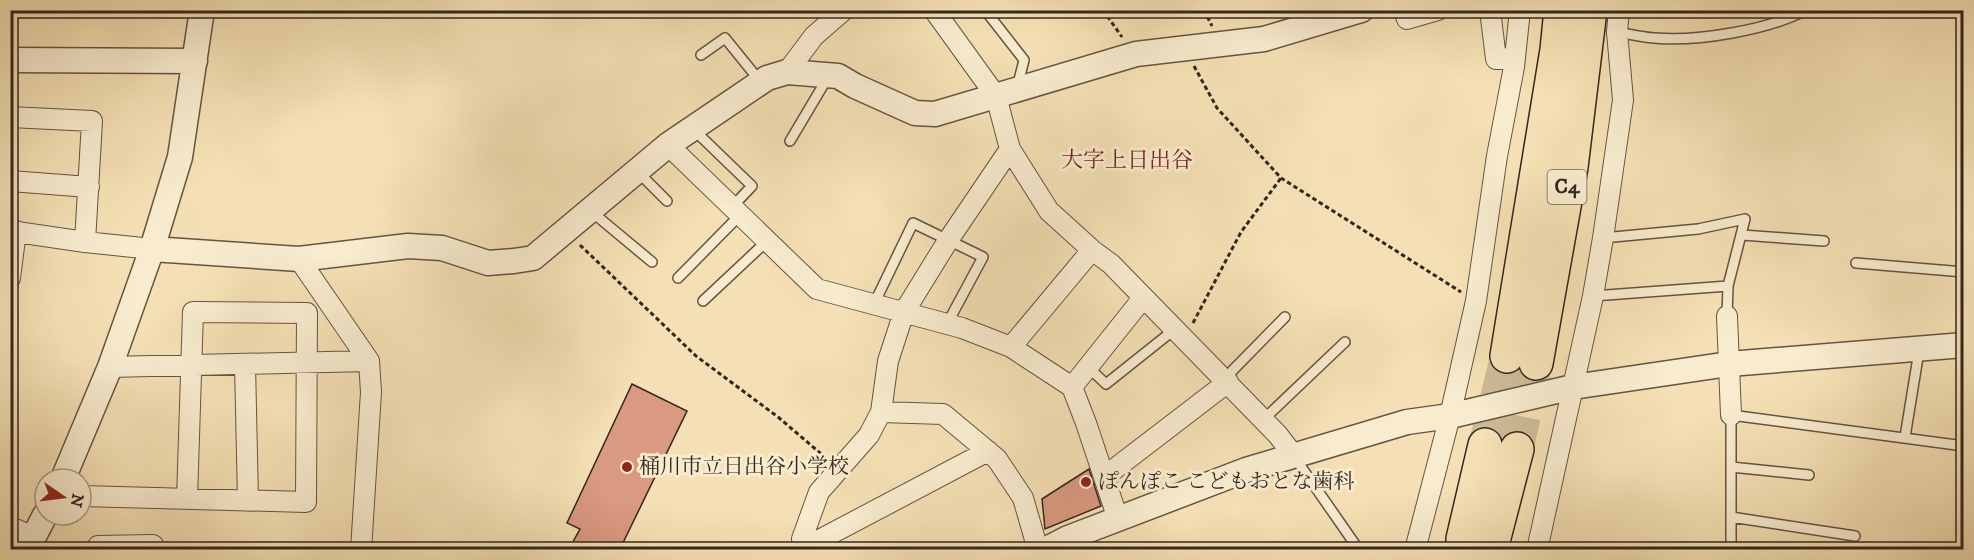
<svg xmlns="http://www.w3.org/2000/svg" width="1974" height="560" viewBox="0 0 1974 560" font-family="'IM FELL DW Pica','Noto Serif JP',serif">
	<rect width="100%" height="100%" fill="#f4e0b4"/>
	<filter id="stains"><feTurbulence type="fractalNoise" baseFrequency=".00333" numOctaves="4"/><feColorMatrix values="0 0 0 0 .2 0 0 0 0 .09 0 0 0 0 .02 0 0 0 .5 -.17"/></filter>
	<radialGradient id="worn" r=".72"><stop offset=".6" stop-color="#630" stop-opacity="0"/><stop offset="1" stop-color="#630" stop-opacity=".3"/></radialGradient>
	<path fill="#da9981" stroke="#332620" stroke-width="1.5" d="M632,384L687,411L620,549H569L580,529L567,523Z
		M1089,469L1101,506L1045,529L1042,499Z"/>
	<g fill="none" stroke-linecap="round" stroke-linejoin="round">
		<path stroke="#cdbb96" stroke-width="33" stroke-dasharray="33 16" stroke-linecap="butt" d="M1485,445L1507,356
			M1517,449L1536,363"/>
		<g stroke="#635445" stroke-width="12">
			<path id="service" d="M985,10L1024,60L1017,88
				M1617,32C1629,34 1642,37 1654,38C1697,42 1768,30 1806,10
				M701,55L725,38L759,80
				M693,129L752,186L732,207
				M790,141L828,77
				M637,171L667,201
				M592,212L652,262
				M1742,235L1824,241
				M1603,238L1698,229L1745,219L1728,286L1727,316
				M1856,263L1964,272
				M678,278L740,215
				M1593,296L1728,286
				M703,301L767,241
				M874,304L913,223L983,257L947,324
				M1088,367L1106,384L1175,329
				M1228,382L1232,371L1285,317
				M1263,420L1345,342
				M1905,437L1919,351
				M1295,458L1359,550
				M1731,467L1809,475
				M1731,517L1855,536
				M1731,550V415L1964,446"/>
		</g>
		<g stroke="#635445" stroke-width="22">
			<path id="minor" d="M934,10L996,96L1010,149L1049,211L1092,250L1111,264L1278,435L1294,456
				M1404,10L1407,19L1438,10
				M1490,10L1496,59L1515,58
				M787,72L814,36L844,10
				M10,117L92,121L85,242
				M668,145L817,289L962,328L1011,347L1072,387L1086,423L1118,519
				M10,181L89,187
				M10,231L85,242L152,249
				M299,259L369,361L371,392L361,550
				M10,278L16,231
				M1727,316L1731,415
				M1011,347L1092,250
				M245,364L248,501
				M110,367L369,361
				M1072,387L1143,298
				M881,412L943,414L997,459L1023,498L1038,550
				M1104,477L1228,382
				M81,496L306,502L307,313L193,312L187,499
				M10,527L34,537
				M806,547L988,451
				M96,550L98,546L153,545V550
				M808,550L802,539L819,492L869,435L881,412L888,361L904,312L949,239L1010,149
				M1415,550L1450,416L1476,301L1497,156L1514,67L1520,10
				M1537,550L1593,296L1603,238L1623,100L1617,32L1619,10"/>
		</g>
		<g stroke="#635445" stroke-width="27">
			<path id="tertiary" d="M10,60L195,61
				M152,249L299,259L408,246L442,248L488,263L514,261L533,258L668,145L767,78L787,72L838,76L855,86L915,113L935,114L1136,54L1264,39L1361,10
				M63,479L110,367L152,249L180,157L202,10
				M27,550L45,515
				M1045,550L1068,538L1246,470L1407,422L1450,416L1573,387L1729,364L1964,345"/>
		</g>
		<g stroke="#332620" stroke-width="36">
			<path id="motorway" d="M1507,356L1557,50L1561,10
				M1536,363L1571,167L1590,10
				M1463,539L1485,445
				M1492,545L1517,449"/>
		</g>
		<path stroke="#332620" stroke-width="3" stroke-dasharray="4.5 3" stroke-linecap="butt" d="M1103,10L1122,37
			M1204,10L1212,26
			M1194,66L1217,108L1281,178L1461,292
			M580,245L696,356L778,417L826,458
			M1193,323L1241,232L1281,178"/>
		<use href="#service" stroke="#f8ebce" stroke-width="9"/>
		<use href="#minor" stroke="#f8ebce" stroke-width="20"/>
		<use href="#tertiary" stroke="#f8ebce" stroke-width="24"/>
		<use href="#motorway" stroke="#f4e0b4" stroke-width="33"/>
	</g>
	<g fill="#8f2418" stroke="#f8ebce" stroke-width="2">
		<circle cx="627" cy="467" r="6"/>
		<circle cx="1086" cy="482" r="6"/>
	</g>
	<g text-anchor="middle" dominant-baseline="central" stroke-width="6" stroke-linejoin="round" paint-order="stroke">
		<rect fill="#f8ebce" stroke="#6e6154" stroke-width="1.5" x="1547.5" y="170" width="39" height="34" rx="4.5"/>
		<g font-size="20" font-weight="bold" fill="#332620">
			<text x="1567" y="187">C4</text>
		</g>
		<g font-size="21" fill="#332620" stroke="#f8ebce" text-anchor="start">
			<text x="639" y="467">桶川市立日出谷小学校</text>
			<text x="1098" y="482">ぽんぽこ こどもおとな歯科</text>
		</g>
		<g font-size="22" fill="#7a1f14" stroke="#f8ebce">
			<text x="1127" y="160">大字上日出谷</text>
		</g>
	</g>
	<rect width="1974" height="560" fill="none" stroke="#f4e0b4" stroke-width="36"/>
	<rect x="12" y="12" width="1950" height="536" fill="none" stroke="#332620" stroke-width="3"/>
	<rect x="18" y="18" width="1938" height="524" fill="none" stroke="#332620" stroke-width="1.5"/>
	<g transform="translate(63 497) rotate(104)"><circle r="28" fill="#f8ebce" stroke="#a99c88" stroke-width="1.5"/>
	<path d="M0-4.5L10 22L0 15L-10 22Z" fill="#8f2418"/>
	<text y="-9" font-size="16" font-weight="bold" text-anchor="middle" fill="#332620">N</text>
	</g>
	<rect width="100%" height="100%" filter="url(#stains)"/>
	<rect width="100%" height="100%" fill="url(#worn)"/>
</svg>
